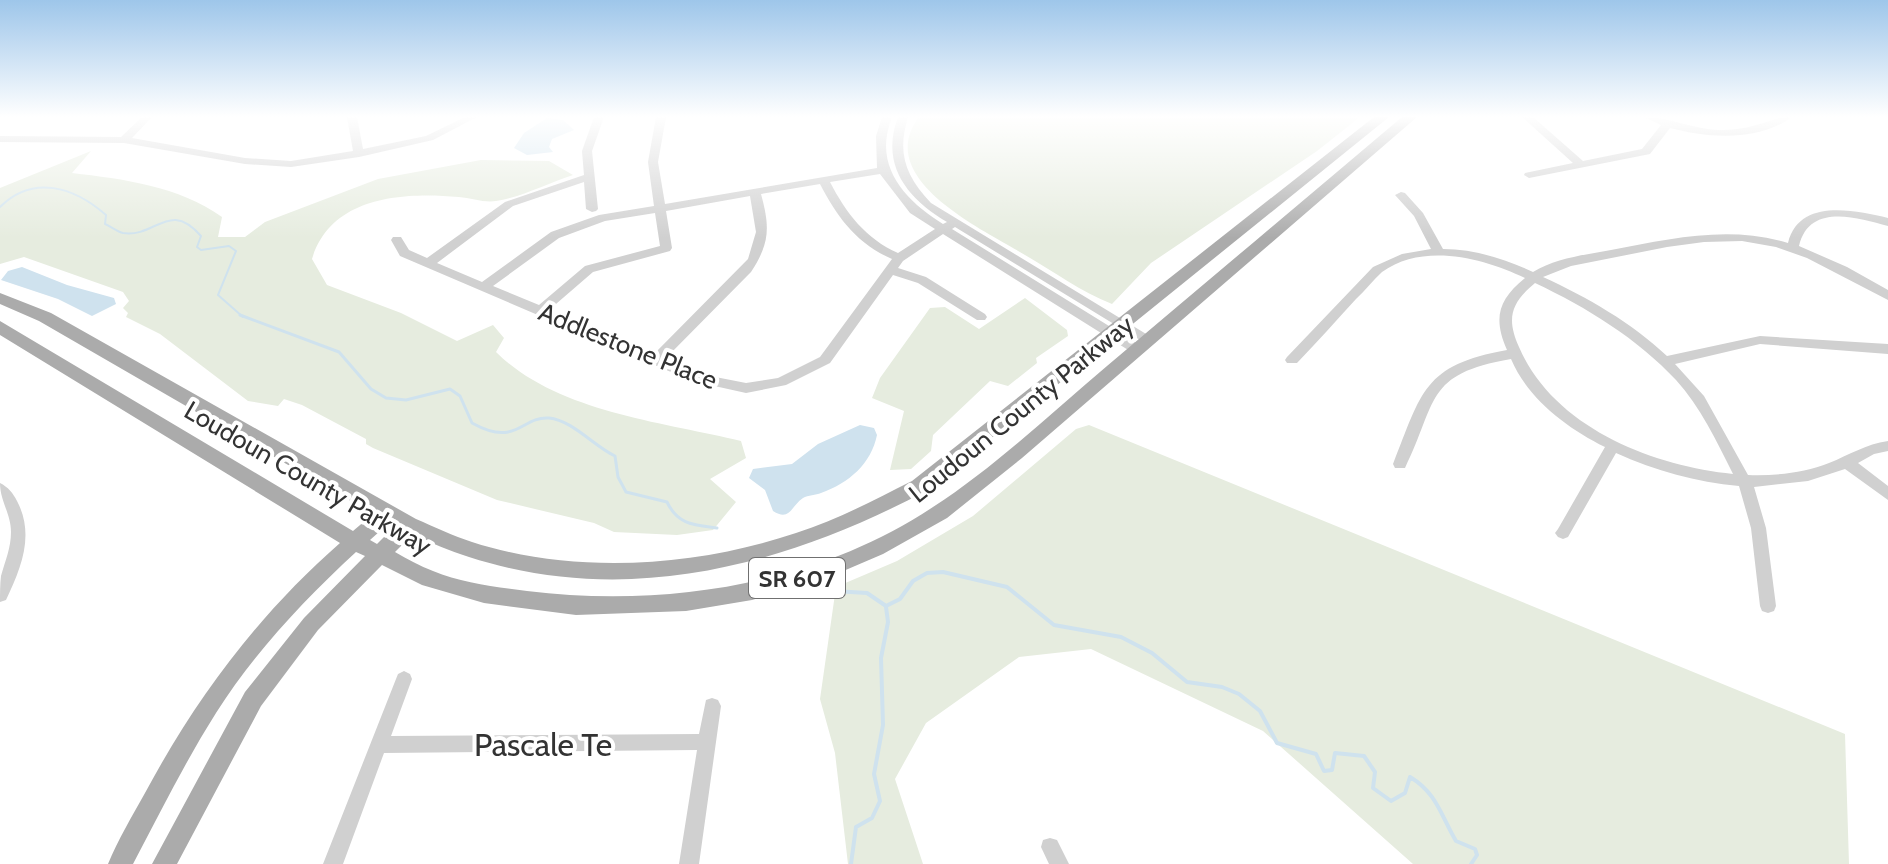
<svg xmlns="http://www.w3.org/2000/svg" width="1888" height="864" viewBox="0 0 1888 864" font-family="Cabin,sans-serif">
	<rect width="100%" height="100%" fill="#fff"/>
	<path fill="#e6ecdf" d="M919,117H1360L1317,151L1151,263L1112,304C1081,292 1053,271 1025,255C984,230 872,179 919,117Z
		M91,151L72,173C123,179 179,186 222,217L218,237H245L265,222L378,179L481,160L549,161L573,175C548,183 522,197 496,201C485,203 471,198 459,197C403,192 331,196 312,259L327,285L401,313L457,341L493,325L504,338L496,352C556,412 662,422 741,441L746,458L710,479L736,502L713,530L677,535L614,532L594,523L497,500L373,448L366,444V439L302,405L284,399L278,406L248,401L160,334L126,317L128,313L123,308L129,301L123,292L24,257L0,264V188Z
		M1025,298L1067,330L1068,336L1036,358L1037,363L1008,386L990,381L933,435L931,451L911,469L890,470L904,411L872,398L880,378L930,308L945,307L979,329Z
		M1089,425L1845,734L1849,864H1413L1263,731L1091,649L1019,657L926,723L895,779L923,864H848L835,753L820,699L836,587L897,561L973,516L1076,429Z"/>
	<path fill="#cfe2ee" d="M547,118L563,120L574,130L552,139L549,147L553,152L527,155L514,148L524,133Z
		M22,267L67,285L114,298L116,304L92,316L58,299L1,280L8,271Z
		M860,425L874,428L877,435C871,464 849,483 821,493C816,495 808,495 803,498C791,506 790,522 773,511L765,490L749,478L753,469L792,464L818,444Z"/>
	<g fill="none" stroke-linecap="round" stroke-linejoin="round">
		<path stroke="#cfe2ee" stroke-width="2" d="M0,207C33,174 74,187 106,215L105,224C110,226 118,232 123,233C156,238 169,199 201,236L197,247L201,250L229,246L236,251L218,295L243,317"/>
		<path stroke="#cfe2ee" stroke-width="3" d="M240,315L339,352L371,389L386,398L406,400L450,389L460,396L472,423C517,448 521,416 549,418C572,420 595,447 615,456L618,477L626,492L667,502C678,525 694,525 717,528"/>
		<path stroke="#cfe2ee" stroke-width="4" d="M834,591L867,593L886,606L900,599L913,581L927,573L943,572L1007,587L1054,625L1121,637L1152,653L1187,682L1222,687L1239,694L1260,711L1277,743L1316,754L1324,771L1332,770L1335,753L1364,756L1375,772L1373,788L1391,801L1405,793L1410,777C1437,793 1441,816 1456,841L1475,849L1477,855L1471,864
			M851,864L856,827L872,818L880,801L874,774L883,725L881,658L888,622L886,607"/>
		<path fill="#d0d0d0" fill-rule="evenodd" d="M142,117H152L132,138L245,158L291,161L353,151L347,117H357L363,149L426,136L465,117H477L433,140L359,157L291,167L245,164L124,143L0,142V136L121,137Z
			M594,117H604L592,151L598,209L596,211L592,212L586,209L584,182L513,206L437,263L482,282L551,232L599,215L654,206L648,162L656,117H666L658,162L665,204L877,168L876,136L882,117H892C890,122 888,129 887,135C880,175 912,205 943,224L947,222C907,198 880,165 898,117H908C897,153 905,175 931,203L1156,340L1155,343H1145L955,227L952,229L1143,347L1145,350L1143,353H1133L943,234L903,261L898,268L926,277L985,314L987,317L985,320H977L918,283L893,275L830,363L786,385L746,393L692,381L400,256L391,240L393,237H401L409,250L427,258L505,202L584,175L582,151ZM880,174L910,213L935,229L898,253C866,239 846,213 830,182ZM820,184C837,217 857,244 892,259L820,357L778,378L746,383L700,374L665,359L751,272C770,243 770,227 761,194ZM750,196L756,232L748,259L654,354L549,310L593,272L670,251L672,248L666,211ZM655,213L660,246L585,266L539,305L493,286L559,238L605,221Z
			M1522,117H1533L1583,161L1642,149L1661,125L1644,117C1669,117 1693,129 1718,130C1731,130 1744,129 1756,125C1769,122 1779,116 1792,117C1758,142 1708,138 1670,128L1650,154L1529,178L1524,175L1525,173L1573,163Z
			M1401,192L1405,193L1423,213L1443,249C1474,249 1505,259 1533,272C1556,258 1584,255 1611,250C1670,239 1728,225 1788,243C1799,198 1854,210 1888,218V226C1856,217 1809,203 1799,246L1847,267L1888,290V300L1807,258L1776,247L1742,241L1704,242L1667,247L1571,266L1543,277C1587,297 1632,323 1667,356L1760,336L1888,344V354L1760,344L1675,364L1704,396L1748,475C1775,476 1804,473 1829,463C1849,455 1866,444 1888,441V451L1874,454L1858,463L1888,486V500L1845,469L1808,481L1754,487L1766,528L1776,606L1774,611L1768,613L1762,611L1760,606L1751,528L1739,486C1696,482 1656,471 1616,453L1568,537L1563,539L1558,537L1555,533L1558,529L1605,447C1567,428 1528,399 1511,359C1424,374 1438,401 1405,468H1395L1393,464C1422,392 1423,365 1507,350C1493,318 1498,300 1525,278C1484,258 1423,242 1382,272C1373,280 1365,291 1356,299C1336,321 1317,342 1297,363H1287L1285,360L1287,357L1373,267L1402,254L1431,249L1414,216L1395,195ZM1535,283C1586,307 1638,339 1676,380C1700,406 1717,442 1733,474C1652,466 1553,427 1519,347C1506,318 1511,303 1535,283Z
			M0,483C8,487 13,493 17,501C35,535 21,568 6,600L0,602C0,594 0,584 1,576C5,561 11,548 11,532C11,514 0,501 0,483Z
			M404,671L410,674L412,679L391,736L699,734L706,700L712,698L718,700L721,706L699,864H679L697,750L384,753L343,864H323L396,679L398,674Z
			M1050,838L1057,840L1069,864H1049L1041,847L1043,840Z"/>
		<path fill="#ababab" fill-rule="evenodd" d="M1374,117H1389L926,491C784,566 627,608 469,557C449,551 431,542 412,535L395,552C407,559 420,566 433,571C462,583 496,587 527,591C665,608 816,585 933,507C995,467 1050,414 1107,366C1205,283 1304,200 1402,117H1417L1022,458L947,518L883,554L841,572L752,600L686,611L576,615L484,603L422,585L382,565L318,630L261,706L177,864H152L245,692L304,618L365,556L356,552C304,600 254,653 216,713C185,762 160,813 133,864H108C118,840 132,816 145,793C196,698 258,615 340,543L0,335V321L353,531L373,514L39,321L0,304V293L51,313L416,519C435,527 453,536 472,542C575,575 695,567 796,533C837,520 874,500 912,481ZM389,523L395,526L377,544L370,540Z"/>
	</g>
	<linearGradient id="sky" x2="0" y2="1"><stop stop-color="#9ec6ea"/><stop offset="0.49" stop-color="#fff"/><stop offset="1" stop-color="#fff" stop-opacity="0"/></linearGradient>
	<rect width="1888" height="238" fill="url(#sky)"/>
	<g text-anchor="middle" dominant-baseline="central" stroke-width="8" stroke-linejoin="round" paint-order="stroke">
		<rect fill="#fff" stroke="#707070" stroke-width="2" x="749" y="558" width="96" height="40" rx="6"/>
		<g font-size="24" font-weight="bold" fill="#333">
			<text x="797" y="578">SR 607</text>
		</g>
		<g font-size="26" fill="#333" stroke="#fff">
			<text transform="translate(628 346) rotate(22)">Addlestone Place</text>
			<text transform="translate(1021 409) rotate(-39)">Loudoun County Parkway</text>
			<text transform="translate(308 478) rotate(30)">Loudoun County Parkway</text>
		</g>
		<g font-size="32" fill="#333" stroke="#fff">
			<text x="543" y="744">Pascale Te</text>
		</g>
	</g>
</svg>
